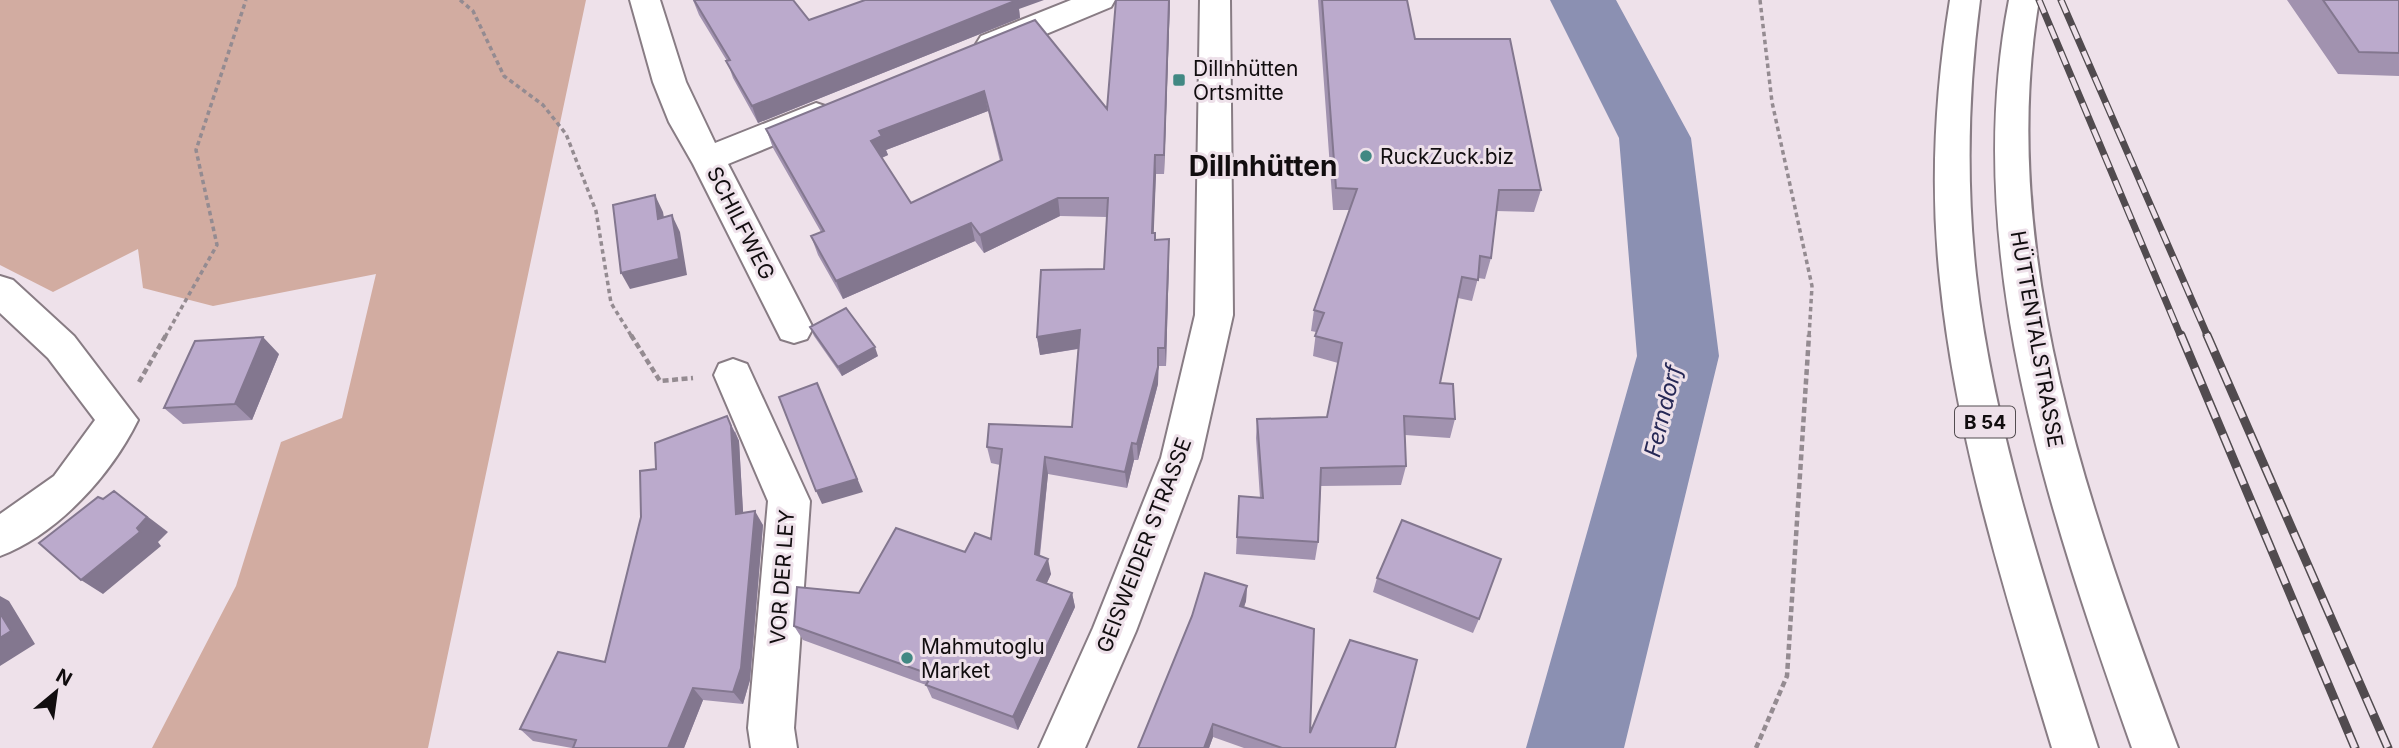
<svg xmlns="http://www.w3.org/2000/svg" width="2399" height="748" viewBox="0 0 2399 748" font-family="Inter,sans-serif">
	<rect width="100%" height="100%" fill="#eee1ea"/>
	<path fill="#d2aca1" d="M0,0H586L428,748H152L236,586L281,442L342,418L376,274L213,306L143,288L138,249L53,292L0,265Z"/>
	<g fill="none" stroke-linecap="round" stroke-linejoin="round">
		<path fill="#8b90b2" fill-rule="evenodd" d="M1550,0H1616L1691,138L1719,356L1624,748H1526L1637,356L1619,138Z"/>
		<g stroke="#887c84" stroke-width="4">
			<path id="minor" d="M630,0H660L686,82L715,143L816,103L828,107L833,115L828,123L728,164L813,328L807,339L794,343L781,339L693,164L669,122L653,82Z
				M1071,0H1115L1111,7L1003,52L992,55L981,52L976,44L981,36Z
				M0,276L13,280L74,336L138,420C111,475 58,534 0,556V514L54,476L95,420L48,358L0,313Z
				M733,359L747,364L810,501L794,728L797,748H751L748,728L768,501L714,375L719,364Z"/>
		</g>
		<g stroke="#887c84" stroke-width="4">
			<path id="major" d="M1200,0H1230L1233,315L1201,458L1136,631L1085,748H1039L1093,628L1161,458L1195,315Z"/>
		</g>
		<g stroke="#887c84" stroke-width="4">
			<path id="highway" d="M1950,0H1980C1968,92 1966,183 1976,275C1993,430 2050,599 2098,748H2052C2006,596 1956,439 1940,280C1930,186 1935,93 1950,0Z
				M2009,0H2039C1996,254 2091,513 2178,748H2132C2049,512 1960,253 2009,0Z"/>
		</g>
		<path stroke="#948b91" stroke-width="3.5" stroke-dasharray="4.5 3.5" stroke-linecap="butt" d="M460,0L473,11L504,76L543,105L566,134L596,211L611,303L632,337
			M1760,0L1772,102L1812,286L1809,337
			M165,337L217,245L196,150L246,0"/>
		<path stroke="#948b91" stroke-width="4.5" stroke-dasharray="6 3.5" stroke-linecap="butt" d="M631,335L660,381L693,378
			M139,382L166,335
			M1756,748L1787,676L1809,335"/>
		<use href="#minor" fill="#fff" fill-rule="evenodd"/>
		<use href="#major" fill="#fff" fill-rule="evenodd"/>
		<use href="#highway" fill="#fff" fill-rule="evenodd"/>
		<g stroke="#514b4f" stroke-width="7">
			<path id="rail-far1" d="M2039,0L2181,337
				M2061,0L2208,337"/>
		</g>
		<g stroke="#514b4f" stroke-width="9">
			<path id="rail" d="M2181,335L2355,748
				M2207,335L2388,748"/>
		</g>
		<use href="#rail-far1" stroke="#eee1ea" stroke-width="4.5" stroke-dasharray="14" stroke-linecap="butt"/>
		<use href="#rail" stroke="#eee1ea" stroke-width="6" stroke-dasharray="18" stroke-linecap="butt"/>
	</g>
	<path fill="#a192af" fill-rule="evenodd" d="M693,0L809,20L1019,9L1020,18L758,123L733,78L727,61L699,15Z
		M1170,0L1164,174H1156L1153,233H1155V240L1169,239V258L1166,366H1159L1158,384L1138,460H1134L1127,488L1048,474L1040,556L1051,574L1047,583L1072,593L1075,607L1018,730L932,698L926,685L803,640L794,626L859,593L965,552L991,539L1000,465L991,463L987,447L1072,427L1078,349L1040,355L1037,337L1104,269L1107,217L1060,216L984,253L975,241L843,299L818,255L811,236L821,232L773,148L766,129L1035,20L1107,109ZM988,111L1000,161L911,203L882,158L888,155L886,150Z
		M1318,0H1407L1415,39L1541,190L1534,212L1496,211L1491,258L1485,279L1478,278L1472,301L1458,298L1440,383L1455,419L1450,438L1405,435L1406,466L1401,485L1321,486L1318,542L1315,560L1236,554L1239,496L1260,498L1256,438L1257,419L1327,417L1338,363L1313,356L1316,332L1311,331L1314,310L1350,210H1333Z
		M2287,0H2399V76L2338,74Z
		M810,327L878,356L842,376L814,336Z
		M279,354L252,420L183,424L164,408Z
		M735,431L739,441L743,513L763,525L750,680L743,704L703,700L684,748H572L533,741L520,729L605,662Z
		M1377,578L1479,619L1473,633L1373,592Z
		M1247,586L1246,601L1244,607L1310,733L1395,748H1244L1213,737L1209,748H1138Z"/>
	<path fill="#83778f" d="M1013,0H1044L1019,9L1020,18L758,123L752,106Z
		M1169,0H1170L1164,174V155Z
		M984,91L988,111L886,150L888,155L876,160L871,141L879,131Z
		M1155,155L1156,174L1153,252L1152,233Z
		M655,195L663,212L667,235L658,219Z
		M1058,198L1060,216L984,253L980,235Z
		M672,215L680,232L687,275L630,289L621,273Z
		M971,223L975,241L843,299L836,281Z
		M1169,239V258L1166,366L1165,348Z
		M1080,330L1082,348L1040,355L1037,337Z
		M263,337L279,354L252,420L235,404Z
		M875,347L878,356L842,376L838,367Z
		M1158,348V384L1138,460L1137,444Z
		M817,383L863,492L822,504L816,491Z
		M727,416L739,441L744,528L736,514Z
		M1132,443L1134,460L1127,488L1125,472Z
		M1045,457L1048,474L1038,569L1035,554Z
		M114,491L168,532L158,542L161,546L103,594L81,580Z
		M755,511L763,525L750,680L743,704L733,692Z
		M1048,559L1051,574L1041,595L1037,580Z
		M1247,586L1246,601L1239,621L1240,606Z
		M1072,593L1075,607L1018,730L1013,717Z
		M0,596L9,601L35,644L0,666Z
		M693,688L703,700L684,748H668Z
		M1213,724V737L1209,748H1204Z"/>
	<path fill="#bac" stroke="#83778f" stroke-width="2" fill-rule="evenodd" d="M694,0H793L809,20L865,0H1017L752,106L726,61L730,60Z
		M1116,0H1169L1164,155H1155L1152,233H1155V240L1169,239L1165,348H1158V367L1137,444L1132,443L1125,472L1045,457L1035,554L1048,559L1037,580L1072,593L1013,717L926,685L932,675L794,626L797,587L859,593L896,528L965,552L975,533L991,539L1002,449L987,447L989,424L1072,427L1080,330L1037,337L1041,270L1104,269L1108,198H1058L980,235L971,223L836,281L811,236L824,231L766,129L1035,20L1107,109ZM984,91L1002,160L911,203L871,141L882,136L879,131Z
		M1322,0H1407L1415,39H1510L1541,190H1499L1491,258L1480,256L1478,280L1462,277L1440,383L1453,384L1455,419L1404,416L1406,466L1321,468L1318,542L1237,537L1239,496L1263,498L1257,419L1327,417L1342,343L1315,336L1324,313L1314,310L1357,189L1336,188Z
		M2323,0H2399V53L2359,52Z
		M655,195L658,219L672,215L679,259L621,273L613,205Z
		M846,308L875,347L838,367L810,327Z
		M263,337L235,404L164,408L195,341Z
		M817,383L857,479L816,491L779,397Z
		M727,416L731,426L736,514L755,511L741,668L733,692L693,688L668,748H573L576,740L520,729L558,652L605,662L641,517L640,471L656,469L655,443Z
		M114,491L147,517L137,528L140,532L81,580L39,543L98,497L103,499Z
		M1402,520L1501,559L1479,619L1377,578Z
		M1205,573L1247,586L1240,606L1314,629L1310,733L1350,640L1417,660L1395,748H1282L1213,724L1204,748H1138L1192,616Z
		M0,613L11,631L0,638Z"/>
	<g fill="#418883" stroke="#eee1ea" stroke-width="2.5">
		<rect x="1172" y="73" width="14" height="14" rx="3.5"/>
		<circle cx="1366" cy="156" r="7"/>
		<circle cx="907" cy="658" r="7"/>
	</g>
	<g text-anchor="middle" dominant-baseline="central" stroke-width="6" stroke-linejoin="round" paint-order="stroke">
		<rect fill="#eee1ea" stroke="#534d51" stroke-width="2" x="1955" y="406.5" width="60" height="31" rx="5"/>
		<g font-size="19" font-weight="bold" fill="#110d0f">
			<text x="1985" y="422">B 54</text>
		</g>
		<g font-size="21" fill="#110d0f" stroke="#eee1ea" text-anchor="start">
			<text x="1193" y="68">Dillnhütten<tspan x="1193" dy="24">Ortsmitte</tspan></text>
			<text x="1380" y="156">RuckZuck.biz</text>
			<text x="921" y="646">Mahmutoglu<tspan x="921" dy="24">Market</tspan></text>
		</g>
		<g font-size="21" fill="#110d0f" stroke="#eee1ea">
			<text transform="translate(741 223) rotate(63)">SCHILFWEG</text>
			<text transform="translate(2037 339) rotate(80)">HÜTTENTALSTRASSE</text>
			<text transform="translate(1144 545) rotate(-69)">GEISWEIDER STRASSE</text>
			<text transform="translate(782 577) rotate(-86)">VOR DER LEY</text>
		</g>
		<g font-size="23" font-style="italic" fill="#262856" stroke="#eee1ea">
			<text transform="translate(1663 411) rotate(-76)">Ferndorf</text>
		</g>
		<g font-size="28" font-weight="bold" fill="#110d0f" stroke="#eee1ea">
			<text x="1263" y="166">Dillnhütten</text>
		</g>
	</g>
	<g transform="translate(56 692) rotate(29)" stroke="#eee1ea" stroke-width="5" paint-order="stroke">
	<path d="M0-5L12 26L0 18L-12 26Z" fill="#110d0f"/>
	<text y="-10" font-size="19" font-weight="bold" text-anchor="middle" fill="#110d0f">N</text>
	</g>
</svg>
